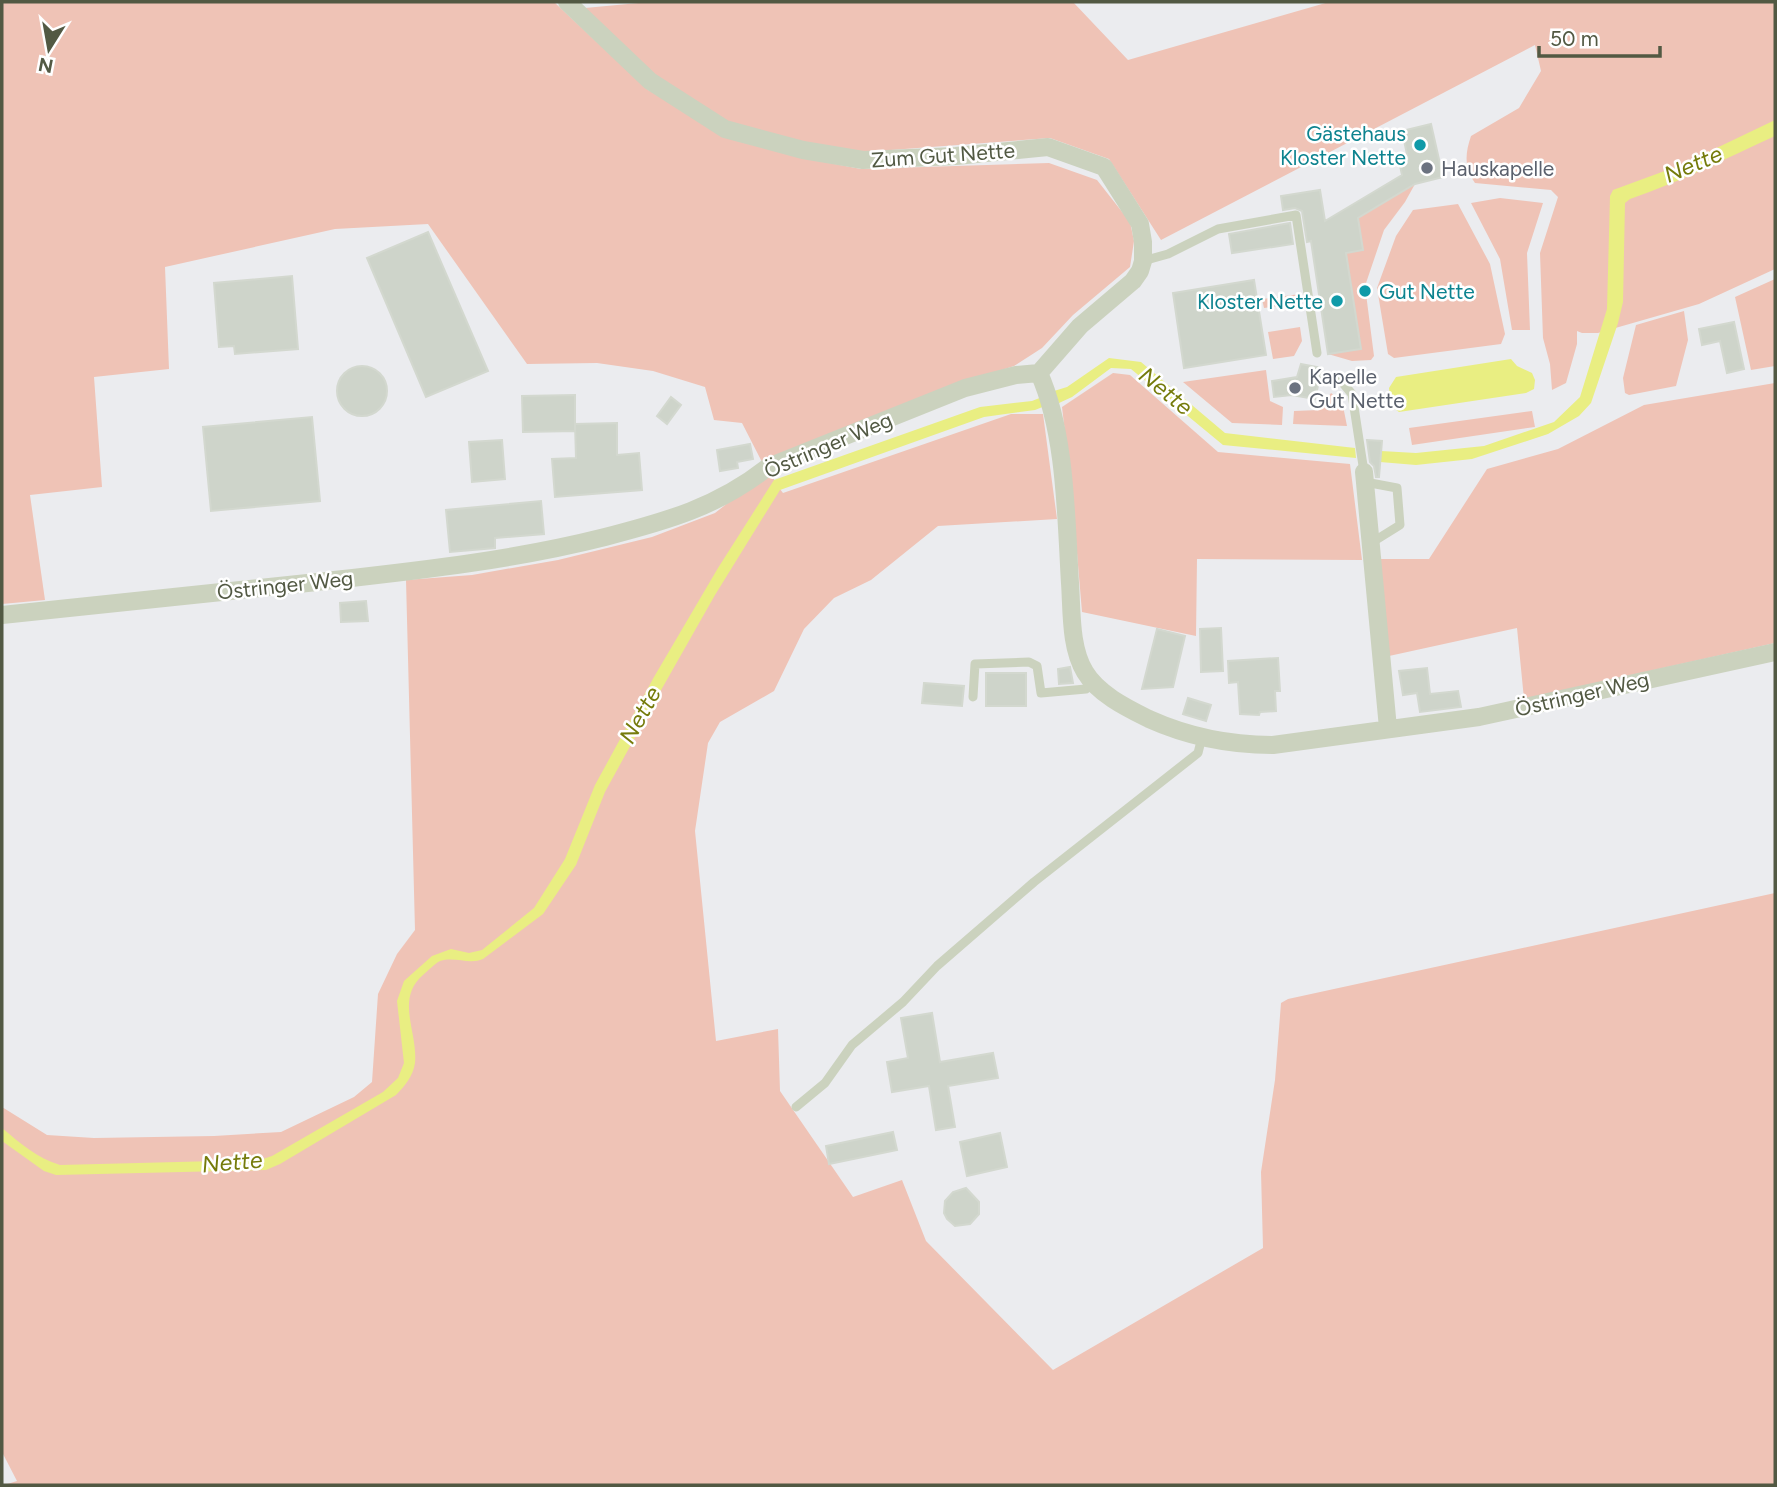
<svg xmlns="http://www.w3.org/2000/svg" width="1777" height="1487" viewBox="0 0 1777 1487" font-family="Figtree,sans-serif">
	<rect width="100%" height="100%" fill="#ebecef"/>
	<path fill="#efc3b6" d="M2,2H554L648,90L798,157L861,169L1049,163L1097,180L1130,222L1134,241L1130,267L1073,315L1042,348L1014,366L966,382L762,462L742,423L714,420L705,387L653,371L597,363L527,364L428,224L335,229L165,267L169,369L94,377L102,487L30,495L45,600L2,604Z
		M649,2H1073L1128,60L1329,2H1775V269L1699,304L1598,333H1582L1577,331V344L1566,383L1552,390L1550,364L1543,338L1540,253L1558,197L1551,190L1475,183C1464,167 1465,154 1471,136L1519,108L1541,71L1535,45L1161,240L1109,159L1050,138L864,152L803,142L726,121L653,74L585,8Z
		M1415,184L1405,202L1384,230L1365,286L1374,356L1371,360L1352,361L1328,354L1361,349L1346,253L1363,250L1358,218Z
		M1500,198L1543,203L1527,253L1530,330H1512L1500,259L1471,203Z
		M1458,204L1490,264L1505,334L1501,344L1394,358L1388,354L1377,288L1396,236L1413,210Z
		M1775,279V366L1751,370L1735,297Z
		M1300,294L1302,303L1264,308L1262,299Z
		M1684,311L1688,340L1676,386L1629,395L1625,393L1623,378L1636,325Z
		M1300,327L1302,341L1294,356L1273,359L1268,332Z
		M1266,370L1270,401L1283,407L1282,425L1232,423L1183,382Z
		M1113,373L1130,375L1218,452L1350,464L1362,560L1197,559L1196,636L1082,612L1072,494L1062,407Z
		M1775,383V643L1524,699L1517,628L1389,656L1378,559H1429L1487,469L1558,449L1644,405Z
		M1331,393L1342,401L1347,426L1293,424L1294,411L1319,410Z
		M1532,411L1535,427L1412,445L1409,428Z
		M1011,414H1043L1057,519L938,526L871,580L834,598L804,629L774,691L720,722L708,743L695,831L716,1041L778,1029L780,1091L853,1197L902,1180L926,1241L1053,1370L1263,1248L1261,1172L1275,1080L1281,1003L1288,999L1775,893V1485H4L17,1481L2,1452V1107L47,1135L94,1138L214,1136L281,1132L354,1097L372,1082L378,994L397,954L415,930L406,580L472,575L558,560L652,537L715,513L770,470L776,484L783,493Z"/>
	<path fill="#e9ee82" d="M1775,120V136C1727,158 1680,182 1630,199L1625,203L1623,302L1618,323L1591,403L1579,416L1548,434L1472,459L1416,465L1380,462L1381,451L1416,453L1484,446L1554,422L1580,397L1607,309L1610,196L1613,190L1681,165Z
		M1109,358L1141,362L1225,433L1355,448L1356,458L1223,445L1131,369L1111,368L1072,397L1059,403L1054,391L1067,387Z
		M1511,359L1517,366L1532,373L1535,380L1534,389L1526,393L1399,412L1391,406L1389,388L1396,377Z
		M1042,397L1045,406L1035,410L984,417L780,490L715,595L656,699L605,792L576,865L543,914L483,959C469,965 455,956 440,961C434,964 428,971 423,975C395,999 418,1032 415,1063C413,1076 405,1086 396,1095L280,1164L266,1170L56,1175L44,1171L2,1141V1128C20,1143 37,1158 60,1165L260,1160L272,1156L383,1092L398,1078L404,1063L397,1001L404,981L432,956L451,949L469,953L482,950L534,908L565,859L595,785L654,677L718,568L774,480L980,407L1032,401Z"/>
	<path fill="#ced4ca" stroke="#d3d8cf" stroke-width="2" d="M1431,124L1443,177L1415,184L1358,218L1363,250L1346,253L1361,349L1328,354L1311,241L1307,242L1302,211L1295,208L1283,210L1281,196L1320,190L1325,221L1402,175L1399,161L1408,159L1402,131Z
		M1290,223L1293,244L1232,253L1229,234Z
		M428,232L488,371L426,397L367,258Z
		M292,276L298,349L235,354L234,346L219,347L214,283Z
		M1254,280L1266,355L1184,368L1173,293Z
		M1734,322L1744,369L1727,373L1720,341L1702,345L1699,329Z
		M1301,364L1322,368L1315,399L1292,395L1274,397L1272,381L1297,377Z
		M337 391a25 25 0 1 1 50 0a25 25 0 1 1-50 0Z
		M575,395V431L523,432L522,396Z
		M671,397L681,405L667,424L657,416Z
		M312,417L320,501L211,511L203,427Z
		M617,423V455L639,453L642,490L555,497L552,459L576,458L575,424Z
		M502,440L505,479L472,482L469,442Z
		M1367,440L1382,441L1379,477H1376L1374,466L1370,462Z
		M750,444L753,459L737,462L738,468L720,471L717,450Z
		M541,501L544,534L495,538V548L450,552L446,510Z
		M366,601L368,621L341,622L340,603Z
		M1221,628L1223,671L1201,672L1200,629Z
		M1157,629L1185,636L1173,687L1142,689Z
		M1278,658L1280,691H1275L1276,711L1260,712L1259,715L1240,714L1238,682L1229,683L1228,661Z
		M1070,667L1073,683L1059,684L1058,669Z
		M1427,668L1430,694L1458,691L1461,707L1420,712L1417,693L1403,695L1399,671Z
		M986,673H1026V706H986Z
		M924,683L964,686L962,706L922,703Z
		M1188,698L1211,705L1206,721L1183,714Z
		M932,1013L940,1062L993,1053L998,1078L948,1086L955,1127L936,1130L929,1086L892,1092L887,1062L908,1058L901,1018Z
		M893,1132L897,1150L829,1164L826,1146Z
		M1000,1133L1007,1167L967,1176L960,1142Z
		M966,1188L979,1202V1214L970,1224L955,1226L947,1219L944,1213L945,1201L953,1192Z"/>
	<g fill="none" stroke-linecap="round" stroke-linejoin="round">
		<path stroke="#cbd2be" stroke-width="9" d="M1143,261L1168,254L1218,229L1296,215L1317,353
			M1337,376L1352,394L1364,472
			M1365,482L1397,488L1400,525L1371,543
			M973,697L975,664L1029,662L1037,666L1041,693L1086,689L1093,682
			M796,1107L825,1083L852,1045L903,1002L937,966L1034,882L1198,753L1202,737"/>
		<path stroke="#cbd2be" stroke-width="18" d="M567,2L650,81L725,129L803,150L863,160L956,156L1048,147L1104,167L1140,224L1143,242V261L1140,271L1133,281L1080,326L1039,373
			M1039,373C1066,433 1066,518 1070,583C1072,612 1070,647 1085,672C1098,694 1127,708 1149,719C1189,737 1230,745 1273,745L1479,717L1775,652
			M1364,472L1388,728
			M2,615C107,604 212,593 317,582C414,571 510,561 605,537C667,521 717,507 768,467L965,388L1016,375L1039,373"/>
	</g>
	<g fill="#0f9aa8" stroke="#fff" stroke-width="2.5">
		<circle cx="1420" cy="145" r="7"/>
		<circle cx="1365" cy="291" r="7"/>
		<circle cx="1337" cy="301" r="7"/>
	</g>
	<g fill="#6b7280" stroke="#fff" stroke-width="2.5">
		<circle cx="1427" cy="168" r="7"/>
		<circle cx="1295" cy="388" r="7"/>
	</g>
	<g text-anchor="middle" dominant-baseline="central" stroke-width="5" stroke-linejoin="round" paint-order="stroke">
		<g font-size="21" fill="#0d838f" stroke="#fff" text-anchor="end">
			<text x="1406" y="133">Gästehaus<tspan x="1406" dy="24">Kloster Nette</tspan></text>
			<text x="1379" y="291" text-anchor="start">Gut Nette</text>
			<text x="1323" y="301">Kloster Nette</text>
		</g>
		<g font-size="21" fill="#525943" stroke="#fff">
			<text transform="translate(943 155) rotate(-4)">Zum Gut Nette</text>
			<text transform="translate(828 445) rotate(-23)">Östringer Weg</text>
			<text transform="translate(285 585) rotate(-6)">Östringer Weg</text>
			<text transform="translate(1582 694) rotate(-13)">Östringer Weg</text>
		</g>
		<g font-size="21" fill="#5b616d" stroke="#fff" text-anchor="start">
			<text x="1441" y="168">Hauskapelle</text>
			<text x="1309" y="376">Kapelle<tspan x="1309" dy="24">Gut Nette</tspan></text>
		</g>
		<g font-size="23" font-style="italic" fill="#757b0b" stroke="#fff">
			<text transform="translate(1693 164) rotate(-23)">Nette</text>
			<text transform="translate(1166 391) rotate(39)">Nette</text>
			<text transform="translate(640 715) rotate(-61)">Nette</text>
			<text transform="translate(232 1162) rotate(-5)">Nette</text>
		</g>
	</g>
	<rect width="1777" height="1487" fill="none" stroke="#525943" stroke-width="7"/>
	<g transform="translate(49 49) rotate(191)" stroke="#ffffff" stroke-width="5" paint-order="stroke">
	<path d="M0-5L12 26L0 18L-12 26Z" fill="#525943"/>
	<text y="-10" font-size="19" font-weight="bold" text-anchor="middle" fill="#525943">N</text>
	</g>
	<path d="M1539 46v10h121v-10" fill="none" stroke="#525943" stroke-width="3.5"/>
	<text x="1550" y="46" font-size="21" fill="#525943" stroke="#ffffff" stroke-width="5" paint-order="stroke">50 m</text>
</svg>
